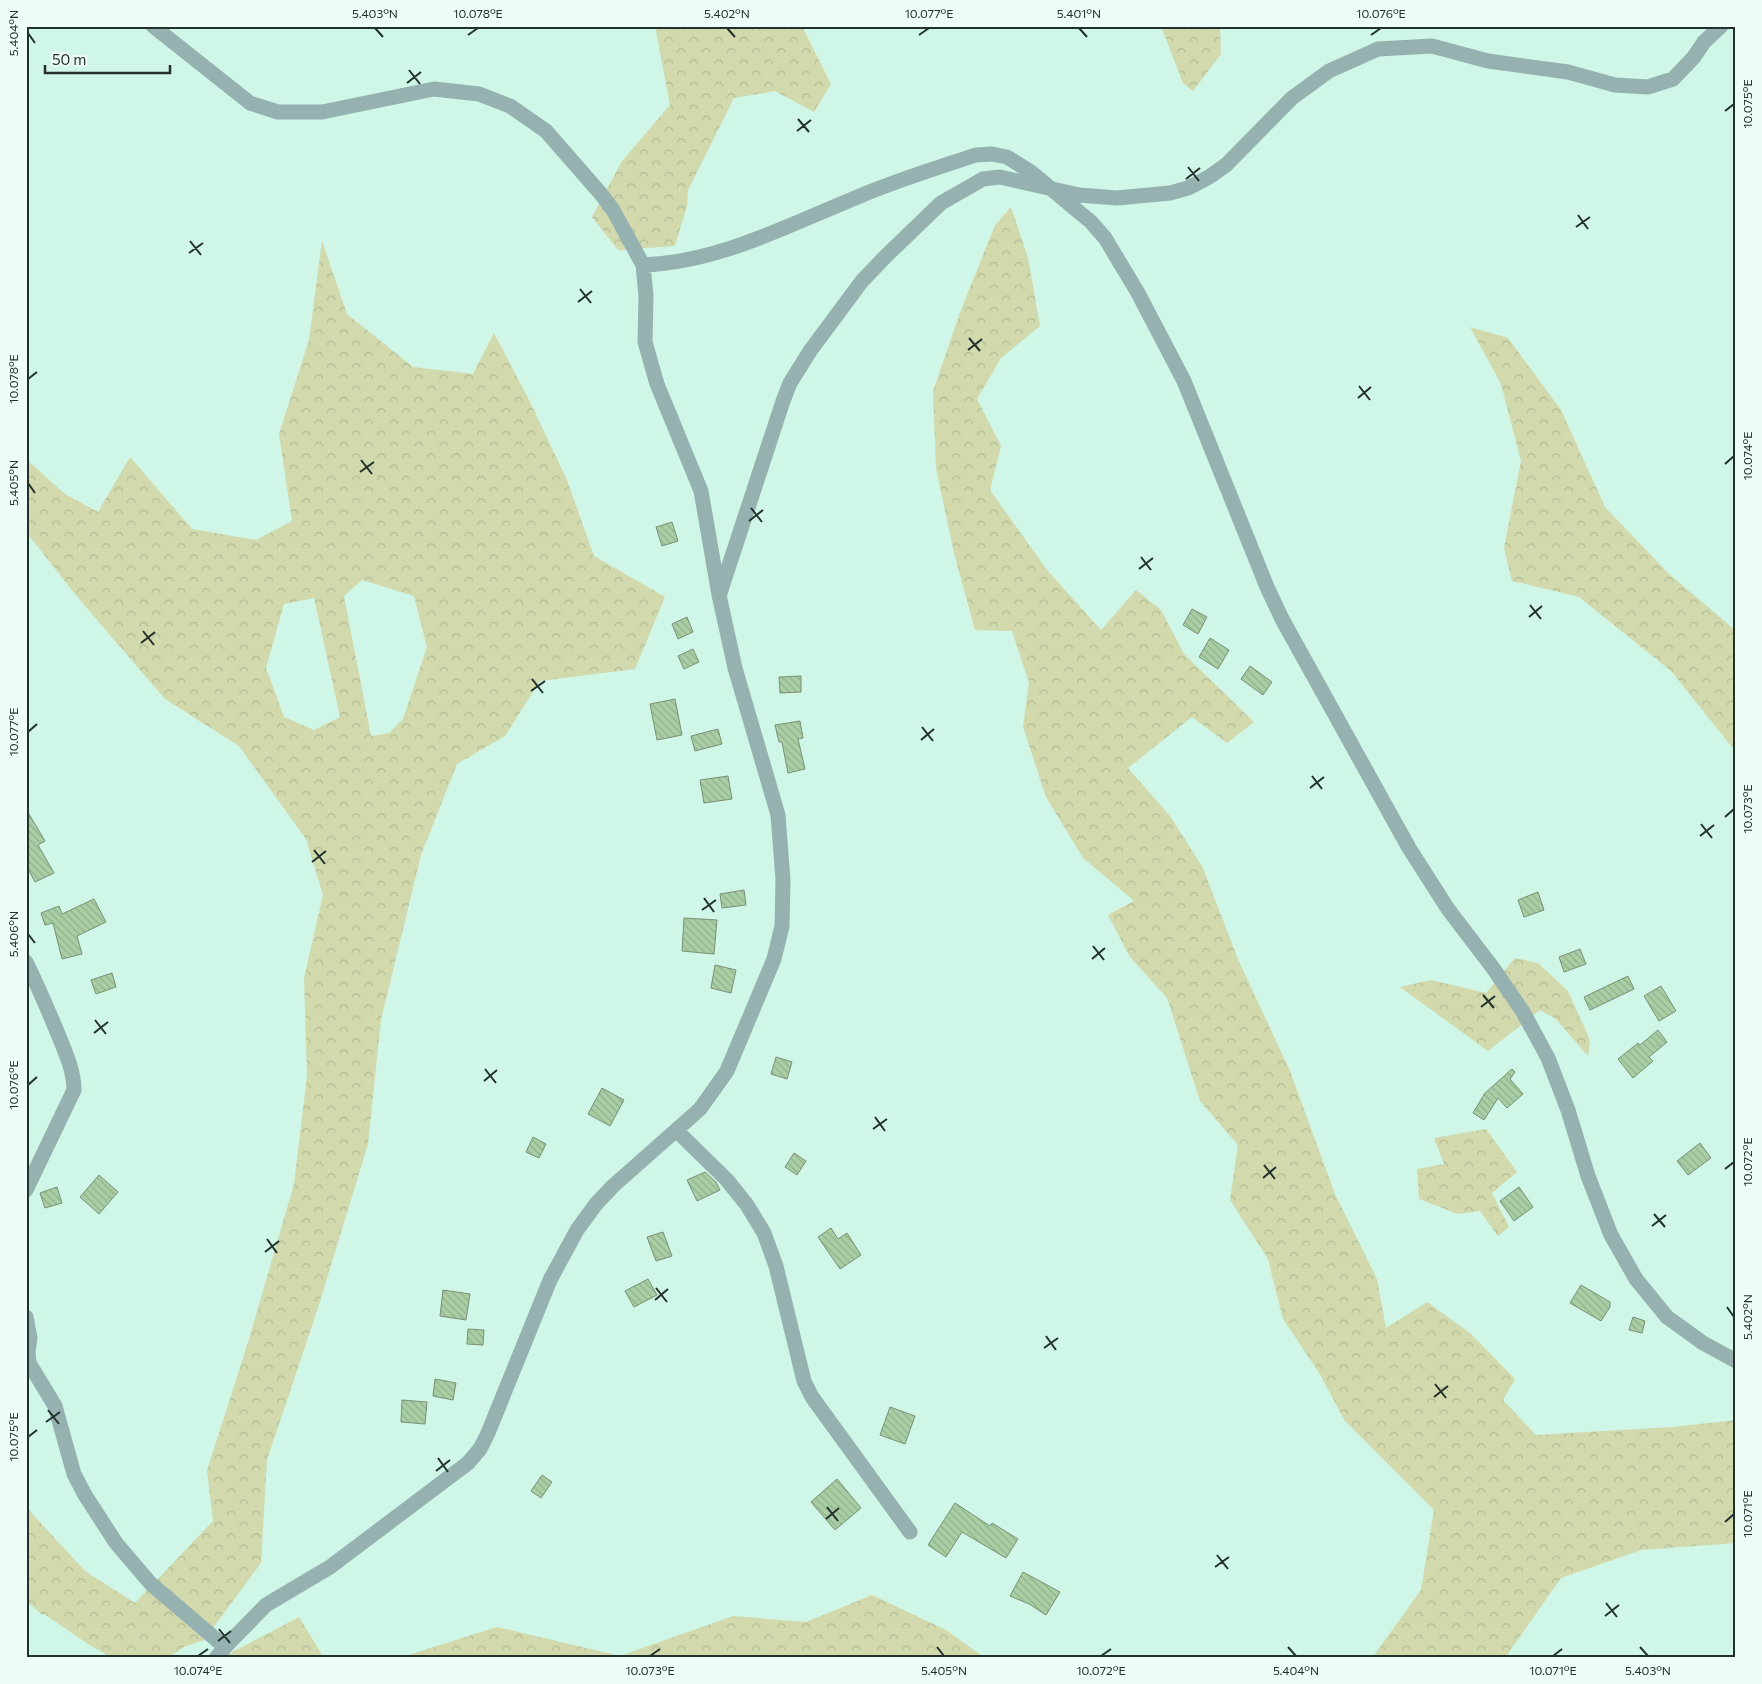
<svg xmlns="http://www.w3.org/2000/svg" width="1762" height="1684" viewBox="0 0 1762 1684" font-family="Commissioner,sans-serif">
	<defs>
		<pattern id="forest-crowns" width="20" height="18" patternUnits="userSpaceOnUse" patternTransform="scale(1.25)"><rect width="20" height="18" fill="#d1d9ad"/><path d="M2 6a3 3 0 1 1 6 0M12 15a3 3 0 1 1 6 0" fill="none" stroke="#b3bb95"/></pattern>
		<pattern id="building-back-hatch" width="6" height="6" patternUnits="userSpaceOnUse" patternTransform="scale(1.25)"><rect width="6" height="6" fill="#a9cea4"/><path d="M-1 5l2 2M0 0l6 6M5-1l2 2" fill="none" stroke="#91b18d"/></pattern>
	</defs>
	<rect width="100%" height="100%" fill="#cff6e6"/>
	<path fill="url(#forest-crowns)" fill-rule="evenodd" d="M655,26H802L831,84L814,112L775,91L734,98L688,190L687,206L675,246L618,250L592,217L622,161L670,105Z
		M1220,26L1221,54L1193,91L1183,83L1161,26Z
		M1011,207L1028,258L1040,326L1001,358L977,399L1001,446L990,490L1047,570L1101,630L1136,590L1161,610L1184,654L1254,722L1227,743L1192,717L1128,768L1170,816L1203,868L1237,957L1290,1071L1335,1194L1377,1279L1386,1328L1427,1302L1470,1333L1515,1379L1503,1400L1536,1435L1672,1427L1736,1420V1543L1641,1550L1561,1578L1505,1658H1372L1421,1590L1434,1510L1345,1421L1318,1371L1283,1319L1268,1259L1230,1200L1238,1145L1200,1101L1167,998L1130,957L1108,915L1134,901L1083,858L1046,797L1023,727L1029,683L1012,631L975,630L954,553L936,468L933,391L961,310L995,225Z
		M322,241L347,314L413,367L473,374L494,333L528,398L567,480L594,556L665,597L635,669L540,681L505,736L457,764L421,855L381,1020L368,1144L317,1311L267,1460L261,1563L204,1640L184,1647L168,1658H112L88,1644L44,1614L42,1615L30,1604L26,1603V1507L85,1571L135,1603L213,1521L207,1470L247,1346L294,1184L307,1076L304,978L323,895L306,839L239,746L165,699L79,599L26,532V459L65,494L98,512L130,457L192,529L256,540L292,521L279,434L309,340ZM362,580L414,596L427,647L403,719L389,733L371,736L344,596ZM314,598L340,717L314,730L284,717L266,668L284,604Z
		M1470,327L1508,338L1561,410L1605,507L1668,573L1736,631V752L1671,671L1579,597L1512,581L1504,548L1521,461L1501,384Z
		M1515,958L1538,963L1568,991L1590,1040L1588,1056L1556,1019L1540,1010L1488,1051L1400,987L1431,980L1486,993Z
		M1486,1129L1517,1172L1492,1193L1509,1227L1498,1236L1480,1211L1458,1214L1419,1199L1417,1169L1444,1164L1434,1138Z
		M872,1595L946,1630L985,1658H399L497,1627L620,1656L733,1616L806,1622Z
		M299,1617L324,1658H221Z"/>
	<path fill="url(#building-back-hatch)" stroke="#7a9077" d="M672,522L678,541L662,546L656,527Z
		M1192,609L1207,617L1198,634L1183,625Z
		M687,617L693,632L678,639L672,624Z
		M1210,638L1229,650L1218,669L1199,657Z
		M693,649L699,662L684,669L678,656Z
		M1250,666L1272,682L1263,695L1241,679Z
		M801,676V692L780,693L779,677Z
		M675,699L682,735L657,740L650,704Z
		M800,721L803,738L798,739L805,769L788,773L782,742H779L775,725Z
		M718,729L722,744L695,751L691,736Z
		M728,776L732,799L704,803L700,780Z
		M26,809L45,841L38,845L54,873L35,882L26,865Z
		M744,890L746,905L722,908L720,894Z
		M1538,892L1544,910L1524,917L1518,900Z
		M94,899L106,922L77,936L82,954L62,959L53,923L45,925L41,913L59,906L62,914Z
		M684,918L717,920L714,954L682,951Z
		M1580,949L1586,964L1564,972L1559,957Z
		M715,965L736,970L731,993L711,988Z
		M112,973L116,987L96,994L91,980Z
		M1628,976L1634,989L1590,1010L1584,997Z
		M1661,986L1676,1011L1659,1021L1644,996Z
		M1658,1030L1667,1042L1649,1057L1653,1061L1633,1078L1618,1059L1638,1043L1640,1045Z
		M776,1057L792,1062L787,1079L771,1074Z
		M1512,1069L1515,1072L1510,1079L1523,1094L1507,1108L1498,1098L1484,1120L1473,1113L1485,1093Z
		M602,1088L624,1100L610,1126L588,1114Z
		M533,1137L546,1144L539,1158L526,1152Z
		M1700,1143L1711,1158L1688,1175L1677,1161Z
		M794,1153L806,1161L797,1175L785,1167Z
		M705,1172L716,1182L720,1190L697,1201L687,1180Z
		M99,1175L118,1192L99,1214L80,1197Z
		M57,1187L62,1203L45,1208L40,1193Z
		M1519,1187L1533,1207L1514,1221L1500,1201Z
		M831,1228L838,1239L847,1233L861,1255L840,1269L818,1237Z
		M663,1232L672,1256L656,1261L647,1237Z
		M648,1279L657,1295L634,1307L625,1291Z
		M1581,1285L1610,1302V1307L1601,1321L1570,1303Z
		M443,1290L470,1294L466,1320L440,1316Z
		M1633,1317L1645,1321L1642,1333L1629,1330Z
		M468,1329L484,1330L483,1345L467,1344Z
		M435,1379L456,1383L453,1400L433,1396Z
		M402,1400L427,1402L425,1424L401,1422Z
		M890,1407L915,1416L905,1444L880,1435Z
		M542,1475L552,1482L541,1498L531,1491Z
		M837,1479L861,1508L835,1530L811,1502Z
		M955,1503L990,1526L992,1523L1018,1539L1006,1558L962,1532L946,1557L928,1545Z
		M1023,1572L1060,1592L1046,1615L1029,1604L1010,1596Z"/>
	<g fill="none" stroke-linecap="round" stroke-linejoin="round">
		<path stroke="#95b1b0" stroke-width="15" d="M153,26L250,103L278,112H322L434,89L479,94L510,106L546,131L601,194L613,210L643,265L646,296L645,342L657,384L701,491L719,595L735,668L778,815L783,880L782,926L774,959L727,1071L700,1109L613,1186L596,1204L577,1230L550,1280L488,1433L480,1449L468,1463L330,1567L266,1605L225,1647L216,1658
			M643,265C720,262 791,224 860,196C898,180 937,168 976,155L992,154L1007,157L1031,172L1091,222L1105,238L1138,293L1184,381L1267,587L1282,619L1409,848L1448,909L1493,968L1523,1012L1548,1058L1568,1110L1588,1176L1611,1235L1636,1279L1667,1317L1703,1343L1736,1361
			M720,593L783,401L790,383L810,351L862,281L885,257L941,203L983,179L1000,177L1079,195L1117,198L1170,193L1188,188L1209,177L1226,165L1292,98L1329,71L1378,49L1432,46L1488,61L1568,72L1615,85L1648,87L1673,79L1694,57L1704,42L1721,26
			M26,962C38,986 48,1010 58,1034C65,1052 74,1070 74,1090L26,1190
			M677,1131L727,1180L747,1205L764,1233L776,1266L804,1381L812,1397L910,1532
			M26,1317L30,1338L28,1352L29,1363L55,1406L74,1474L85,1495L116,1543L151,1584L225,1647"/>
	</g>
	<path fill="none" stroke="#22312b" stroke-width="2" d="M375,28L383,37M727,28L735,37M1079,28L1087,37M28,33L35,43M468,35L478,28M919,35L929,28M1371,35L1381,28M409,70L420,84M407,83L421,72M1725,111L1734,104M798,119L809,132M797,131L811,120M1188,167L1199,181M1186,179L1200,168M1578,215L1588,229M1576,227L1590,217M190,241L201,255M189,253L203,243M580,289L591,303M578,302L592,291M969,338L980,351M968,350L982,339M28,379L37,372M1359,386L1370,400M1358,398L1371,387M361,460L372,474M1725,464L1734,456M360,472L374,462M28,483L35,493M751,508L762,522M749,521L763,510M1141,557L1151,570M1139,569L1153,558M1530,605L1541,619M1529,617L1542,606M143,631L154,645M141,643L155,632M532,679L543,693M531,691L545,681M922,727L933,741M28,732L37,724M921,740L934,729M1312,776L1322,789M1310,788L1324,777M1725,817L1734,809M1701,824L1712,838M1700,836L1714,825M314,850L325,864M312,862L326,851M704,898L714,912M702,910L716,900M28,934L35,943M1093,946L1104,960M1092,959L1105,948M1483,995L1494,1008M1481,1007L1495,996M95,1020L106,1034M94,1033L108,1022M485,1069L496,1083M484,1081L497,1070M28,1085L37,1077M875,1117L885,1131M873,1129L887,1119M1264,1165L1275,1179M1725,1169L1734,1162M1263,1178L1276,1167M1654,1214L1665,1227M1652,1226L1666,1215M267,1239L277,1253M265,1252L279,1241M656,1288L667,1302M655,1300L668,1289M1727,1307L1734,1317M1046,1336L1056,1350M1044,1348L1058,1338M1435,1384L1446,1398M1434,1397L1448,1386M48,1410L59,1424M46,1422L60,1412M28,1437L37,1430M438,1458L448,1472M436,1471L450,1460M827,1507L838,1521M826,1519L839,1508M1725,1522L1734,1514M1217,1555L1228,1569M1215,1567L1229,1557M1606,1603L1617,1617M1605,1616L1619,1605M219,1629L230,1643M218,1641L231,1631M937,1647L944,1656M1288,1647L1296,1656M1640,1647L1648,1656M198,1656L208,1649M650,1656L660,1649M1101,1656L1111,1649M1553,1656L1562,1649"/>
	<rect width="1762" height="1684" fill="none" stroke="#eefdf7" stroke-width="55"/>
	<path d="M45 65v8h125v-8" fill="none" stroke="#22312b" stroke-width="2.5"/>
	<text x="52" y="65" font-size="15" fill="#22312b" stroke="#eefdf7" stroke-width="4" paint-order="stroke">50 m</text>
	<rect x="28" y="28" width="1706" height="1628" fill="none" stroke="#22312b" stroke-width="2"/>
	<g font-size="12" text-anchor="middle" fill="#22312b">
		<text x="375" y="18">5.403°N</text>
		<text x="478" y="18">10.078°E</text>
		<text x="727" y="18">5.402°N</text>
		<text x="929" y="18">10.077°E</text>
		<text x="1079" y="18">5.401°N</text>
		<text x="1381" y="18">10.076°E</text>
		<text transform="translate(14 33) rotate(-90)" y="4">5.404°N</text>
		<text transform="translate(1748 104) rotate(-90)" y="4">10.075°E</text>
		<text transform="translate(14 379) rotate(-90)" y="4">10.078°E</text>
		<text transform="translate(1748 456) rotate(-90)" y="4">10.074°E</text>
		<text transform="translate(14 483) rotate(-90)" y="4">5.405°N</text>
		<text transform="translate(14 732) rotate(-90)" y="4">10.077°E</text>
		<text transform="translate(1748 809) rotate(-90)" y="4">10.073°E</text>
		<text transform="translate(14 934) rotate(-90)" y="4">5.406°N</text>
		<text transform="translate(14 1085) rotate(-90)" y="4">10.076°E</text>
		<text transform="translate(1748 1162) rotate(-90)" y="4">10.072°E</text>
		<text transform="translate(1748 1317) rotate(-90)" y="4">5.402°N</text>
		<text transform="translate(14 1437) rotate(-90)" y="4">10.075°E</text>
		<text transform="translate(1748 1514) rotate(-90)" y="4">10.071°E</text>
		<text x="198" y="1675">10.074°E</text>
		<text x="650" y="1675">10.073°E</text>
		<text x="944" y="1675">5.405°N</text>
		<text x="1101" y="1675">10.072°E</text>
		<text x="1296" y="1675">5.404°N</text>
		<text x="1553" y="1675">10.071°E</text>
		<text x="1648" y="1675">5.403°N</text>
	</g>
</svg>
